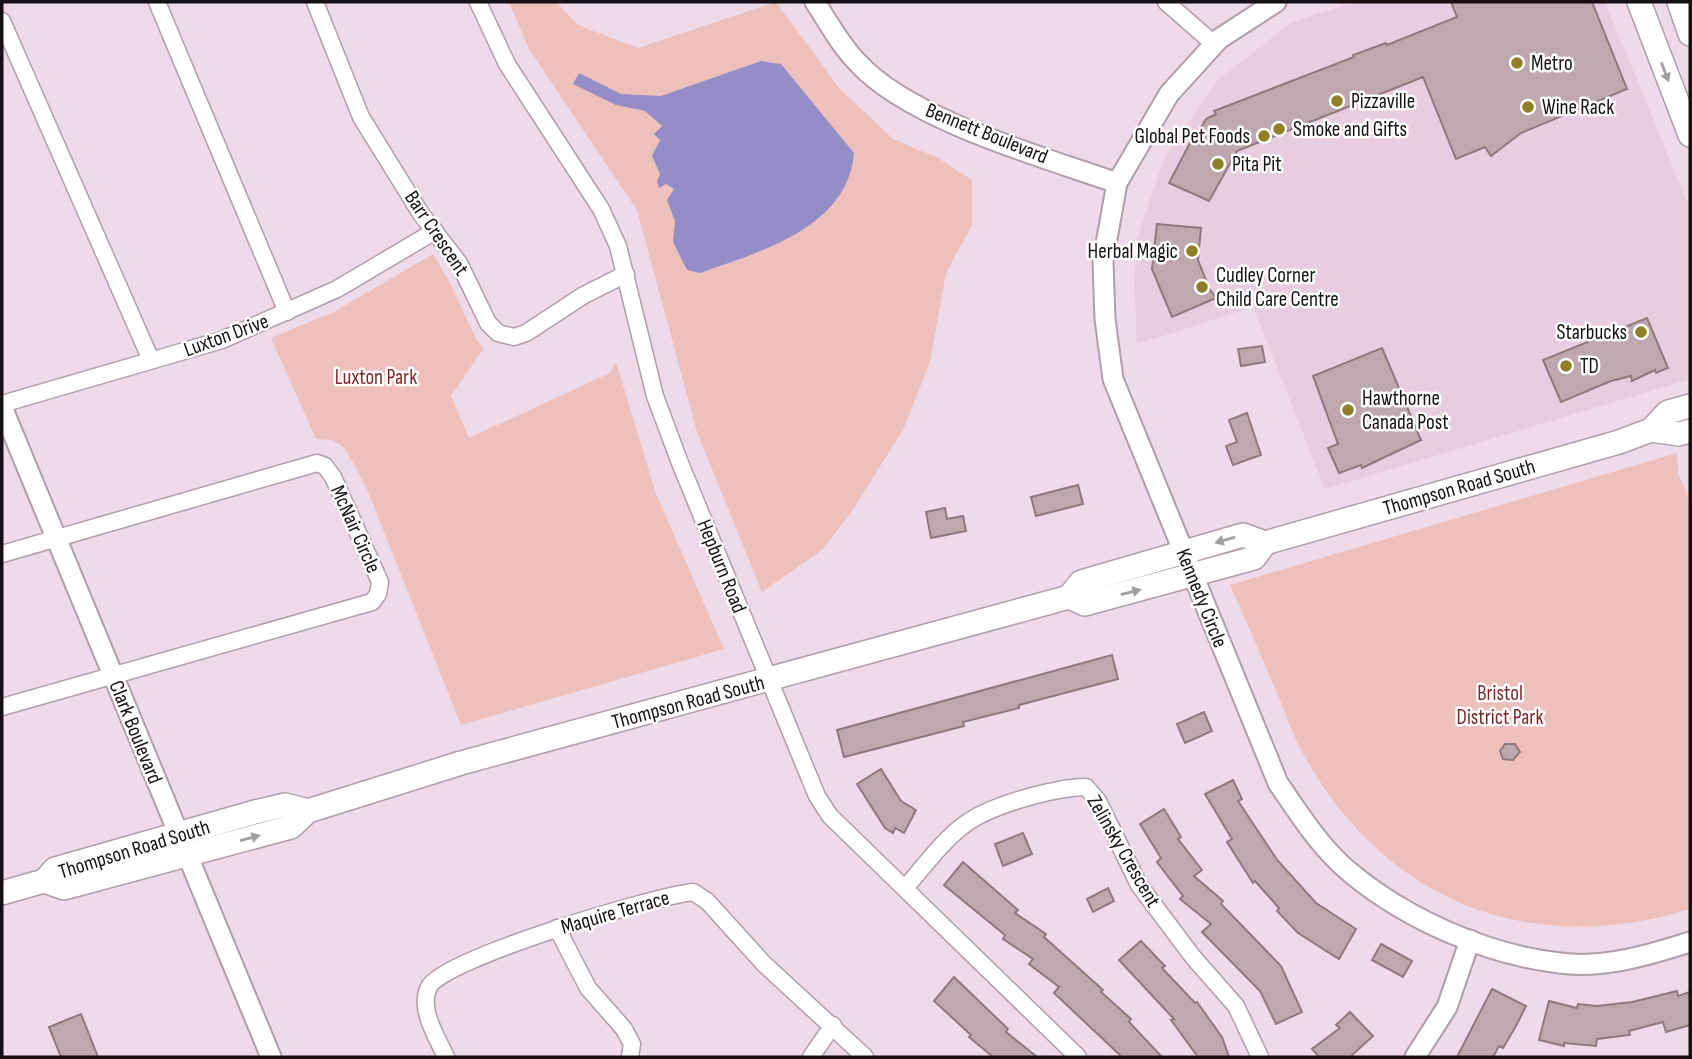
<svg xmlns="http://www.w3.org/2000/svg" width="1692" height="1059" font-family="'Sofia Sans Condensed',sans-serif">
  <style>
    .built { fill: #e7cddf }
    .green { fill: #edc0bb }
    .water { fill: #958dc8 }
    .building { fill: #bea7ad; stroke: #8e797e; stroke-width: 2 }
    .lines { fill: none; stroke-linecap: round; stroke-linejoin: round }
    .minor-casing { stroke: #b09eaa; stroke-width: 19 }
    .tertiary-casing { stroke: #b09eaa; stroke-width: 23 }
    .secondary-casing { stroke: #b09eaa; stroke-width: 26 }
    .minor { stroke: #fff; stroke-width: 16 }
    .tertiary { stroke: #fff; stroke-width: 19 }
    .secondary { stroke: #fff; stroke-width: 23 }
    .oneway { fill: #a29fa1 }
    .poi-dot { fill: #907f26; stroke: #fff; stroke-width: 2.5 }
    .labels { text-anchor: middle; stroke-width: 5; stroke-linejoin: round; paint-order: stroke }
    .poi-label { font-size: 21px; fill: #161014; stroke: #fff; text-anchor: start }
    .street-label { font-size: 21px; fill: #161014; stroke: #fff }
    .park-label { font-size: 21px; fill: #7b2825; stroke: #fff }
  </style>
  <rect width="100%" height="100%" fill="#eedae8"/>
  <path class="built" d="M1355,2h250l85,207v170l-365,110 -72,-182 -116,37 -3,-63 3,-42 28,-83 53,-76 74,-58z"/>
  <g class="green">
    <path d="M509,2h47l22,23 60,23 138,-46 64,87 53,50 45,19 34,22v45l-26,48 -16,89 -27,68 -51,81 -30,39 -60,42 -65,-160 -60,-222 -108,-161z"/>
    <path d="M433,254l17,29 27,58 7,7 -33,48 18,42 141,-65 6,-11 40,132 68,155 -263,76 -94,-236 -22,-41 -12,-8 -17,-1 -45,-101 63,-26z"/>
    <path d="M1677,453l1,20 12,28v408c-159,49 -303,-6 -385,-152 -11,-19 -18,-40 -26,-59 -16,-38 -32,-75 -49,-113z"/>
  </g>
  <path class="water" d="M761,61l20,3 73,89c-6,75 -95,99 -154,120l-13,-3 -14,-28 2,-21 -8,-21 7,-11 -8,-5 -7,4 -2,-7 3,-7 -8,-18 8,-16 -6,-6 8,-8 -17,-15 -29,-6 -43,-21 6,-11 42,21 40,2z"/>
  <g class="building">
    <path d="M1451,2h141l35,87 -106,44 -30,23 -6,-9 -29,12 -33,-82 -186,74 -28,50 -40,-18 24,-46 2,1 11,-19 10,-5 -2,-3 140,-54 -1,-2 33,-12 1,2 70,-28z"/>
    <path d="M1157,224l44,4 -3,32 11,28 7,10 -44,19 -20,-48z"/>
    <path d="M1647,318l21,50 -12,5 -1,-3 -23,11 -1,-5 -20,5 -50,21 -18,-42z"/>
    <path d="M1262,346l3,16 -24,4 -3,-17z"/>
    <path d="M1382,348l39,92 -59,28 -1,-3 -22,8 -11,-25 10,-4 -25,-68z"/>
    <path d="M1247,413l14,42 -28,10 -7,-19 11,-4 -8,-22z"/>
    <path d="M1078,485l5,19 -47,12 -5,-19z"/>
    <path d="M945,508l2,11 16,-3 3,15 -35,7 -5,-26z"/>
    <path d="M1112,655l6,24 -99,26v3l-56,14 1,4 -120,31 -7,-27z"/>
    <path d="M1204,712l8,19 -27,12 -8,-19z"/>
    <path d="M1505,744h10l5,8 -7,8 -10,-1 -3,-8z"/>
    <path d="M881,769l20,32 15,9 -12,23 -9,-5 -2,5 -8,-5 -28,-44z"/>
    <path d="M1233,780l9,19 -4,2 40,60 38,42 40,26 -17,30 -41,-26 -21,-22 2,-3 -24,-27 -2,2 -26,-41 5,-3 -27,-45z"/>
    <path d="M1164,809l17,28 -3,2 24,31 -8,6 29,25 -2,3 60,62 21,46 -26,12 -16,-33 -58,-59 9,-8 -31,-25 3,-3 -26,-34 4,-4 -21,-34z"/>
    <path d="M1023,833l9,21 -29,12 -8,-22z"/>
    <path d="M963,862l55,48 -3,3 31,21 -2,3 59,53 -2,2 30,27 -2,3 33,35h-40l-68,-64 5,-6 -30,-23 4,-5 -30,-20 2,-4 -61,-50z"/>
    <path d="M1108,888l6,13 -21,11 -6,-13z"/>
    <path d="M1141,941l24,25 -3,2 33,35 2,-1 25,35 7,20h-31l-27,-37 3,-1 -55,-59z"/>
    <path d="M1381,944l31,17 -9,16 -31,-17z"/>
    <path d="M954,977l54,52 -2,3 31,25h-44l-24,-20 2,-2 -37,-34z"/>
    <path d="M1492,989l34,17 -10,20 -13,22 -4,-2 -6,11h-36z"/>
    <path d="M1677,991l1,5 12,-4v33l-24,7 -3,-10 -34,9 1,4 -33,4 -1,7 -32,-3v3l-25,-6 10,-39 28,7 1,-4 19,2 35,-4z"/>
    <path d="M1350,1012l23,24 -23,21h-31l-7,-8 28,-21 -4,-3z"/>
    <path d="M81,1014l17,43h-37l-12,-30z"/>
  </g>
  <g class="lines">
    <g class="minor-casing">
      <g id="minor">
        <path d="M157,2l130,310"/>
        <path d="M315,2l46,115 60,97 38,49 29,60 10,10 16,4 12,-4 58,-38 42,-21"/>
        <path d="M478,2l29,62 94,145 17,37 37,150 25,67 137,333 13,20 248,241"/>
        <path d="M1166,2l48,42"/>
        <path d="M2,21l149,339"/>
        <path d="M2,404l220,-64 115,-51 98,-58"/>
        <path d="M2,554l315,-91 8,3 8,11 47,105 -2,12 -6,8 -370,105"/>
        <path d="M905,888c18,-20 36,-46 59,-63 26,-20 89,-37 122,-38l12,14 41,84 54,72 43,49 24,51"/>
        <path d="M557,928l31,60 36,41 8,15 -2,13"/>
        <path d="M446,1057c-9,-20 -28,-48 -17,-70 13,-28 226,-91 264,-95l14,9 57,63 101,93"/>
        <path d="M811,1057l22,-32"/>
      </g>
    </g>
    <g class="tertiary-casing">
      <g id="tertiary">
        <path d="M815,2c13,20 26,44 43,61 52,57 185,94 259,120"/>
        <path d="M1276,2l-57,37 -50,55 -52,89 -14,78 2,58 8,60 165,404c22,32 43,66 74,91 56,46 136,81 208,89 43,6 89,-8 130,-21"/>
        <path d="M2,407l269,650"/>
        <path d="M1415,1057l32,-50 23,-67"/>
      </g>
    </g>
    <g class="secondary-casing">
      <g id="secondary">
        <path d="M1639,2l51,133"/>
        <path d="M1679,2l11,32"/>
        <path d="M1651,430l28,4 11,-3"/>
        <path d="M1069,597l16,7 169,-46 11,-15"/>
        <path d="M44,881l11,-12 200,-57 30,-7 23,6"/>
        <path d="M2,893l42,-12 20,7 227,-61 17,-16 153,-48 608,-166 12,-15 162,-47 22,8 354,-101 32,-12 17,-18 22,-6"/>
      </g>
    </g>
    <use href="#minor" class="minor"/>
    <use href="#tertiary" class="tertiary"/>
    <use href="#secondary" class="secondary"/>
  </g>
  <defs><path id="oneway-solid" d="M-6-.8H1V-3.2L6.5 0L1 3.2V.8H-6Z" transform="scale(1.75)"/></defs>
  <g class="oneway">
    <use href="#oneway-solid" transform="translate(1665 72) rotate(69)"/>
    <use href="#oneway-solid" transform="translate(1225 540) rotate(164)"/>
    <use href="#oneway-solid" transform="translate(1131 592) rotate(-14)"/>
    <use href="#oneway-solid" transform="translate(250 838) rotate(-15)"/>
  </g>
  <g class="poi-dot">
    <circle cx="1517" cy="63" r="7"/>
    <circle cx="1337" cy="101" r="7"/>
    <circle cx="1528" cy="107" r="7"/>
    <circle cx="1279" cy="129" r="7"/>
    <circle cx="1264" cy="136" r="7"/>
    <circle cx="1218" cy="164" r="7"/>
    <circle cx="1192" cy="251" r="7"/>
    <circle cx="1202" cy="287" r="7"/>
    <circle cx="1641" cy="332" r="7"/>
    <circle cx="1566" cy="366" r="7"/>
    <circle cx="1348" cy="410" r="7"/>
  </g>
  <g class="labels">
    <g class="poi-label">
      <text x="1531" y="70">Metro</text>
      <text x="1351" y="108">Pizzaville</text>
      <text x="1542" y="114">Wine Rack</text>
      <text x="1293" y="136">Smoke and Gifts</text>
      <text x="1250" y="143" text-anchor="end">Global Pet Foods</text>
      <text x="1232" y="171">Pita Pit</text>
      <text x="1178" y="258" text-anchor="end">Herbal Magic</text>
      <text x="1216" y="282">Cudley Corner<tspan x="1216" dy="24">Child Care Centre</tspan></text>
      <text x="1627" y="339" text-anchor="end">Starbucks</text>
      <text x="1580" y="373">TD</text>
      <text x="1362" y="405">Hawthorne<tspan x="1362" dy="24">Canada Post</tspan></text>
    </g>
    <g class="street-label">
      <text transform="translate(987 133) rotate(22)" y="7">Bennett Boulevard</text>
      <text transform="translate(437 233) rotate(56)" y="7">Barr Crescent</text>
      <text transform="translate(226 335) rotate(-20)" y="7">Luxton Drive</text>
      <text transform="translate(1459 487) rotate(-16)" y="7">Thompson Road South</text>
      <text transform="translate(356 529) rotate(66)" y="7">McNair Circle</text>
      <text transform="translate(722 566) rotate(68)" y="7">Hepburn Road</text>
      <text transform="translate(1202 598) rotate(68)" y="7">Kennedy Circle</text>
      <text transform="translate(688 702) rotate(-15)" y="7">Thompson Road South</text>
      <text transform="translate(136 732) rotate(68)" y="7">Clark Boulevard</text>
      <text transform="translate(134 849) rotate(-17)" y="7">Thompson Road South</text>
      <text transform="translate(1124 851) rotate(60)" y="7">Zelinsky Crescent</text>
      <text transform="translate(615 912) rotate(-16)" y="7">Maquire Terrace</text>
    </g>
    <g class="park-label">
      <text x="376" y="384">Luxton Park</text>
      <text x="1500" y="700">Bristol<tspan x="1500" dy="24">District Park</tspan></text>
    </g>
  </g>
  <rect width="1692" height="1059" fill="none" stroke="#161014" stroke-width="7"/>
</svg>
